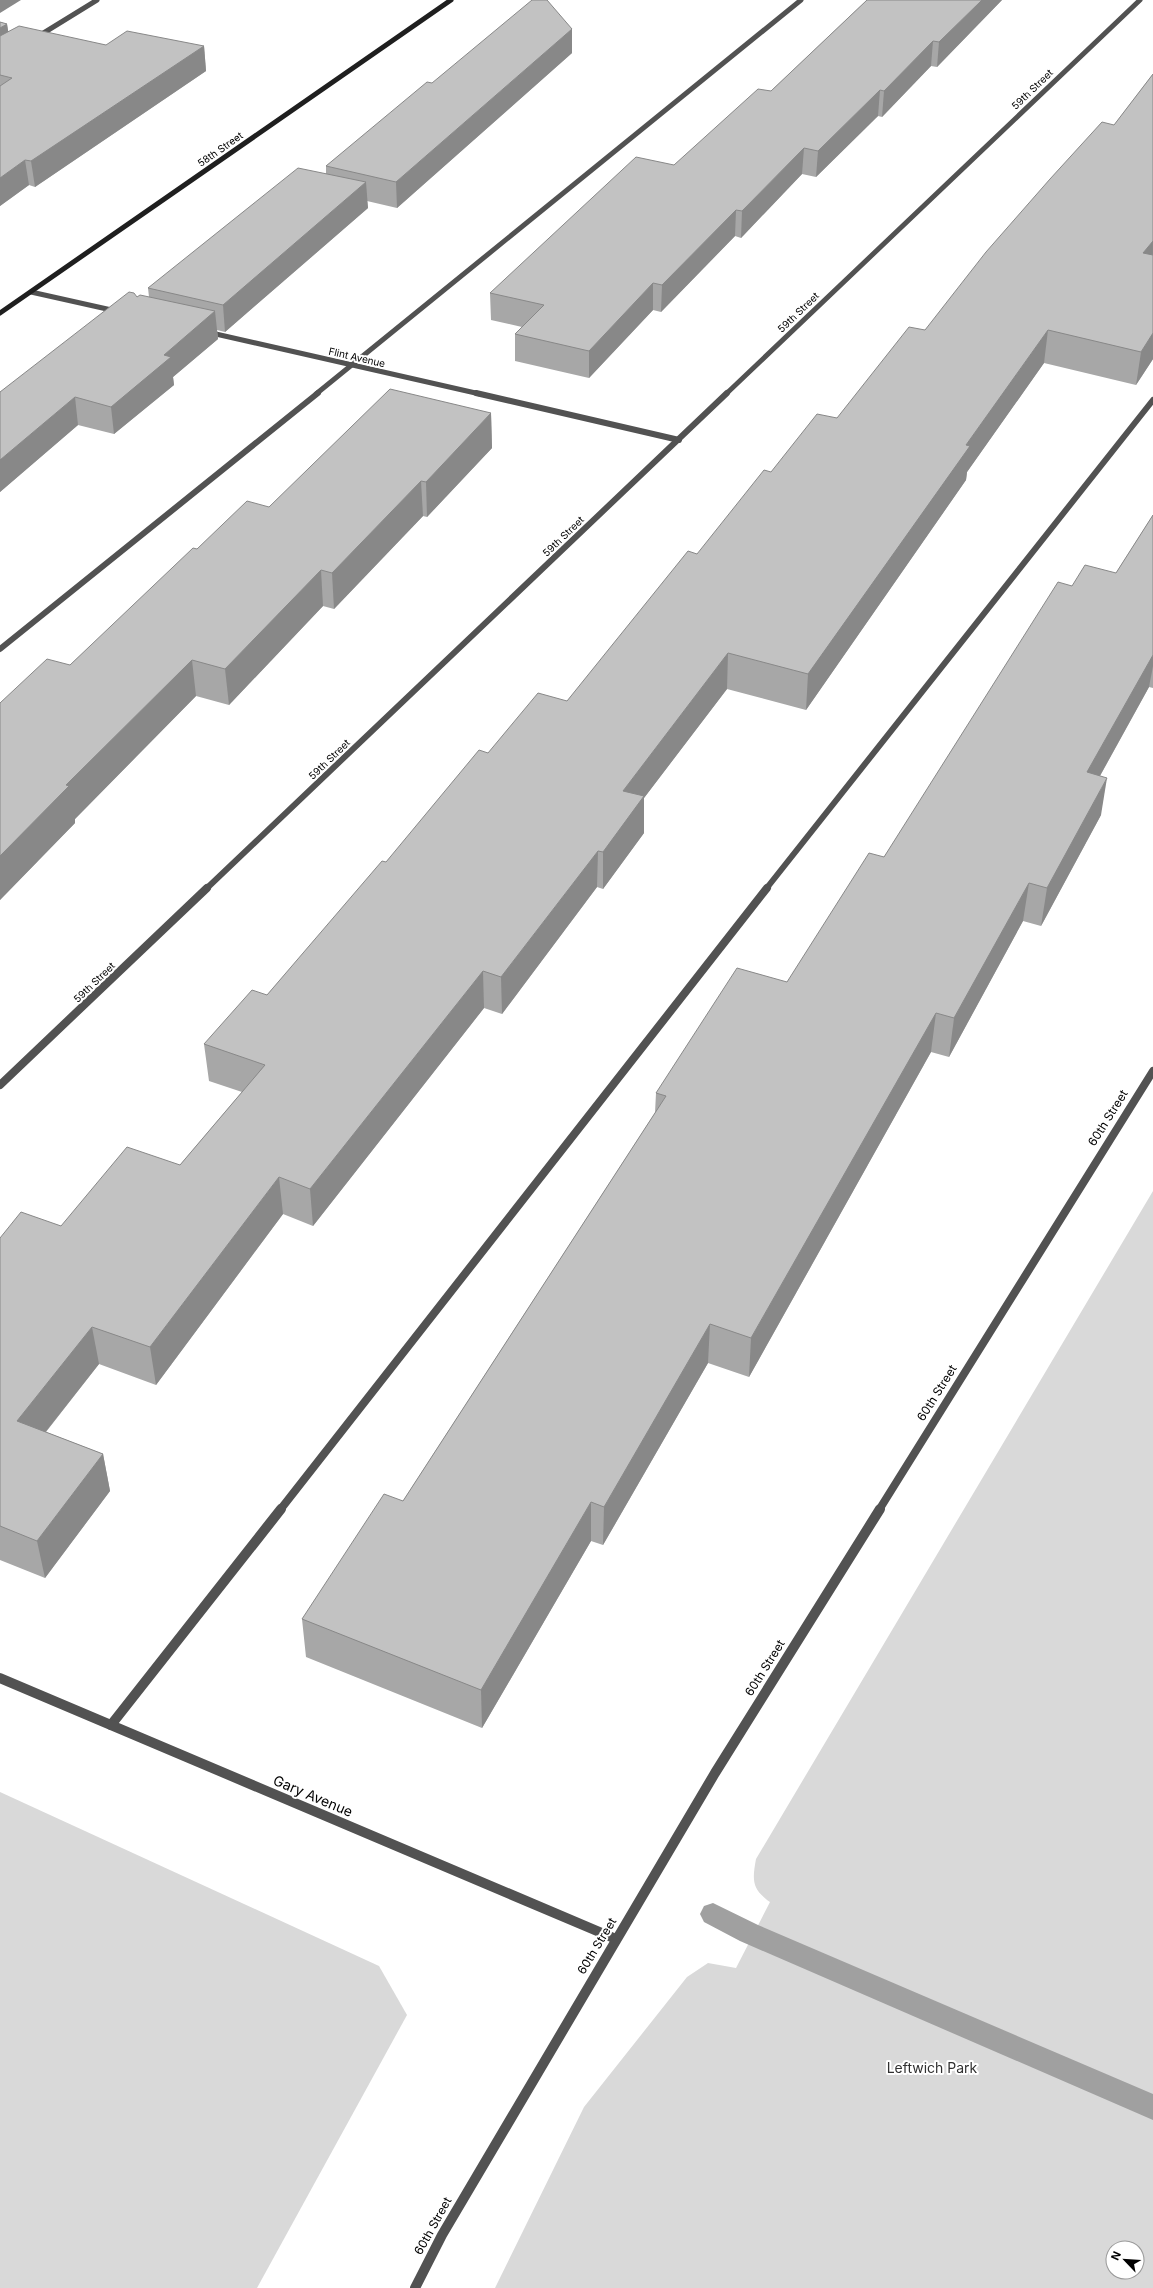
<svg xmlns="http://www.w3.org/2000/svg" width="1153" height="2288" font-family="Inter,sans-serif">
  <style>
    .green { fill: #d9d9d9; fill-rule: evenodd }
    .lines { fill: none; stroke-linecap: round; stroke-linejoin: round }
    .stream { fill: #a0a0a0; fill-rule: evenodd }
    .lane-far3 { stroke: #525252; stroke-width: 5 }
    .lane-far2 { stroke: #525252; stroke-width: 6 }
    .lane-far1 { stroke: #525252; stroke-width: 8 }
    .lane { stroke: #525252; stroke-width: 10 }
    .street-far3 { stroke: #525252; stroke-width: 5 }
    .street-far2 { stroke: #525252; stroke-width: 6 }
    .street-far1 { stroke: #525252; stroke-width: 8 }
    .street { stroke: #525252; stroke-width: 10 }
    .secondary { stroke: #1f1f1f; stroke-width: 5 }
    .wall { fill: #a7a7a7 }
    .shaded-wall { fill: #888 }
    .building { fill: #c2c2c2; stroke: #888 }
    .labels { text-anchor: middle; stroke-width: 4; stroke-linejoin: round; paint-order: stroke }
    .far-street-label { font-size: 10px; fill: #000; stroke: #fff }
    .street-label { font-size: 12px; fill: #000; stroke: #fff }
    .near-street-label { font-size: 14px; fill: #000; stroke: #fff }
    .near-park-label { font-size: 14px; fill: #303030; stroke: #fff }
  </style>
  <rect width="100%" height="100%" fill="#fff"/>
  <g class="green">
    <path d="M1153,1191v1097h-658l89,-181 103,-130 21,-14 28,5 34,-66c-18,-13 -18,-21 -14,-43zM1113,2248h24v24h-24z"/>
    <path d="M0,1792l379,174 28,49 -150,273h-257z"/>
  </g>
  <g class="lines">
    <path class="stream" d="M713,1903l45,22 395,169v26l-413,-179 -36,-19 -4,-8 4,-8z"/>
    <g class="lane-far3">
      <path d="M37,37l60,-37"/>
      <path d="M316,394l485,-394"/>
    </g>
    <g class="lane-far2">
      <path d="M0,649l318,-256"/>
      <path d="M766,889l387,-489"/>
    </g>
    <path class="lane-far1" d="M280,1510l487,-622"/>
    <path class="lane" d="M111,1725l170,-216"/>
    <g class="street-far3">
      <path d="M31,292l85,19"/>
      <path d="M207,332l273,62"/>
      <path d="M726,394l414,-394"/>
    </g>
    <g class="street-far2">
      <path d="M476,393l203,47"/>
      <path d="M206,889l521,-496"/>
    </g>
    <g class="street-far1">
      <path d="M0,1085l207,-197"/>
      <path d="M879,1510l274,-439"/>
    </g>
    <g class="street">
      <path d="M0,1678l616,261"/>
      <path d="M415,2288l27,-53 273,-462 165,-264"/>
    </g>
    <path class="secondary" d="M0,313l451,-313"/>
  </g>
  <g class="wall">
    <path d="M867,0h135l-65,67 -6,-1 -49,51 -4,-1 -62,61 -14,-3 -61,64 -6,-2 -74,76 -8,-2 -64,68 -74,-17v-27l7,-7 -31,-7 -1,-27 184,-128 97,-74z"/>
    <path d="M0,22l7,2 1,8 98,13 98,1 2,25 -171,116 -6,-2 -29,21z"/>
    <path d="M572,29v24l-175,155 -30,-7 1,7 -143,124 -8,-2 1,9 -45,38 1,8 -60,49 -36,-9 -78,67v-100l137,-95h12l-1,-9 178,-114v-8l106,-83z"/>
    <path d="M1153,74v285l-17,26 -92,-22 -77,109 -1,8 -160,230 -79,-21 -83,109v35l-41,56 -6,-2 -95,127 -18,-6 -171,218 -30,-12 -127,171 -57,-21 -53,68 57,22 7,37 -65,87 -45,-18v-322l61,-12 119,-61 62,-73 -33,-11 -5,-37 63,-49 119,-133 102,-109 79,-52 204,-229 66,-54 88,-88 189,-205z"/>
    <path d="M491,413l1,35 -65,69 -4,-1 -89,93 -11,-3 -94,99 -33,-9 -121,123v4l-75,77v-197l70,-38 127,-116 72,-42z"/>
    <path d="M1153,515v173l-4,-1 -49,89 1,39 -60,111 -18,-5 -74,136 -18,-5 -182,325 -41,-14 -105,182 -12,-4 -109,187 -176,-71 -4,-38 101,-118 252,-388 1,-20 131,-111 97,-125 188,-271 44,-13z"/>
  </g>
  <g class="shaded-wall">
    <path d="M0,0h21l-21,13z"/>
    <path d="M982,0h20l-65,67 2,-25z"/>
    <path d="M7,24l4,24 -11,7v-27z"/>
    <path d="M572,29v24l-175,155 -1,-26z"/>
    <path d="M933,41l-2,25 -49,51 2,-26z"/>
    <path d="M204,46l2,25 -171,116 -4,-26z"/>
    <path d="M880,90l-2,26 -62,61 2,-26z"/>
    <path d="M804,148l-2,26 -61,64 1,-27z"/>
    <path d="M25,160l4,25 -29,21v-28z"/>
    <path d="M366,182l2,26 -143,124 -2,-27z"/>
    <path d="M736,210l-1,26 -74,76 1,-27z"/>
    <path d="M1153,241v26l-10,-14z"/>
    <path d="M653,283v27l-64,68v-27z"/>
    <path d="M215,311l3,28 -45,38 1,8 -60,49 -3,-27 53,-52z"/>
    <path d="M1048,330l-4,33 -77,109 -1,8 -160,230 2,-36 158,-229z"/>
    <path d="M1153,333v26l-17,26 5,-33z"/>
    <path d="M75,397l3,28 -78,67v-32z"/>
    <path d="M491,413l1,35 -65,69 -1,-35z"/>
    <path d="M421,481l2,35 -89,93 -2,-36z"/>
    <path d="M321,570l2,36 -94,99 -4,-36z"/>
    <path d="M728,653l-1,36 -83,109v35l-41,56v-37l20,-61z"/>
    <path d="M1153,655v11l-4,21 -68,123 6,-38z"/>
    <path d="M192,660l4,36 -121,123v4l-75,77v-44l66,-71z"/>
    <path d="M1107,778l-6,37 -60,111 6,-38z"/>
    <path d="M598,851l-1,36 -95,127 -1,-37z"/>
    <path d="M1029,883l-6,38 -74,136 5,-39z"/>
    <path d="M483,971l1,37 -171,218 -3,-37z"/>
    <path d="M936,1013l-5,39 -182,325 2,-39z"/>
    <path d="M279,1177l4,37 -127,171 -6,-38z"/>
    <path d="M710,1324l-2,39 -105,182 1,-38z"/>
    <path d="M92,1327l7,37 -74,94 -8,-37z"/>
    <path d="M103,1454l7,37 -65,87 -8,-37z"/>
    <path d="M591,1502v39l-109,187 -1,-38z"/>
  </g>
  <g class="building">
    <path d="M532,0h15l25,29 -176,153 -70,-16 101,-84 5,1z"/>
    <path d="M867,0h115l-43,42 -6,-1 -49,50 -4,-1 -62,61 -14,-3 -62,63 -6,-1 -74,75 -9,-2 -64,68 -74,-17 29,-29 -54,-12 146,-136 38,8 84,-76 13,2z"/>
    <path d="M0,22l7,2 -7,4z"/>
    <path d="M19,26l87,19 21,-14 77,15 -173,115 -6,-1 -25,18v-92l12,-8 -12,-3v-39z"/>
    <path d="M1153,74v167l-10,12 10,2v78l-12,19 -93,-22 -82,115 4,1 -162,228 -80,-21 -105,138 21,5 -41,56 -5,-1 -97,126 -18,-6 -173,218 -31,-12 -129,170 -58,-20 -75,94 86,33 -66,87 -37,-15v-288l21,-26 40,14 66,-79 53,18 85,-100 -61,-21 48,-54 15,5 115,-134 4,1 93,-112 9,3 50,-60 29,8 121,-150 9,3 67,-84 7,2 46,-58 20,4 72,-91 16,3 61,-78 64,-73 52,-57 12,3z"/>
    <path d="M298,168l68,14 -143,123 -75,-17z"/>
    <path d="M129,292l5,1 3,4 3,-2 75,16 -51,44 7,2 -60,50 -36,-10 -75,63v-68z"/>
    <path d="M390,389l101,24 -65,69 -5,-1 -89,92 -11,-3 -96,99 -33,-9 -126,125 3,1 -69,70v-153l47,-44 23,6 123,-117 4,1 50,-48 22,6z"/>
    <path d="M1153,515v140l-66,117 20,6 -60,110 -18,-5 -75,135 -18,-5 -185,325 -41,-14 -106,183 -13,-5 -110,188 -179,-71 82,-125 19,7 263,-405 -10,-3 81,-125 50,14 82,-129 15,4 174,-275 14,4 13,-21 31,8z"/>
  </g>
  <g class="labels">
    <g class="far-street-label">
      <text transform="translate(1032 89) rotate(-44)" y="4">59th Street</text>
      <text transform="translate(220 149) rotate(-35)" y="4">58th Street</text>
      <text transform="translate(798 312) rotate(-44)" y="4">59th Street</text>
      <text transform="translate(357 357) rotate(13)" y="4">Flint Avenue</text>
      <text transform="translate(563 536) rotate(-44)" y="4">59th Street</text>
      <text transform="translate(329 759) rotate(-44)" y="4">59th Street</text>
      <text transform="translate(94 982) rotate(-44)" y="4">59th Street</text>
    </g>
    <g class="street-label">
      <text transform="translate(1108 1118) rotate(-58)" y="4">60th Street</text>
      <text transform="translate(937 1393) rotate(-58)" y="4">60th Street</text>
      <text transform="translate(765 1668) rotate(-58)" y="4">60th Street</text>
      <text transform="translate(597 1946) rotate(-59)" y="4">60th Street</text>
      <text transform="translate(433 2226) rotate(-61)" y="4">60th Street</text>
    </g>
    <g class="near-street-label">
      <text transform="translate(313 1796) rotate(23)" y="5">Gary Avenue</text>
    </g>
    <g class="near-park-label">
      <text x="932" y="2073">Leftwich Park</text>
    </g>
  </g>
  <g transform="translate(1125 2260) rotate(295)"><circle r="19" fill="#ffffff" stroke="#999999"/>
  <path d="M0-3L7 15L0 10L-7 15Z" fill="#000000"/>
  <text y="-6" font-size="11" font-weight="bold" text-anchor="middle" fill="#000000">N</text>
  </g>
</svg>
